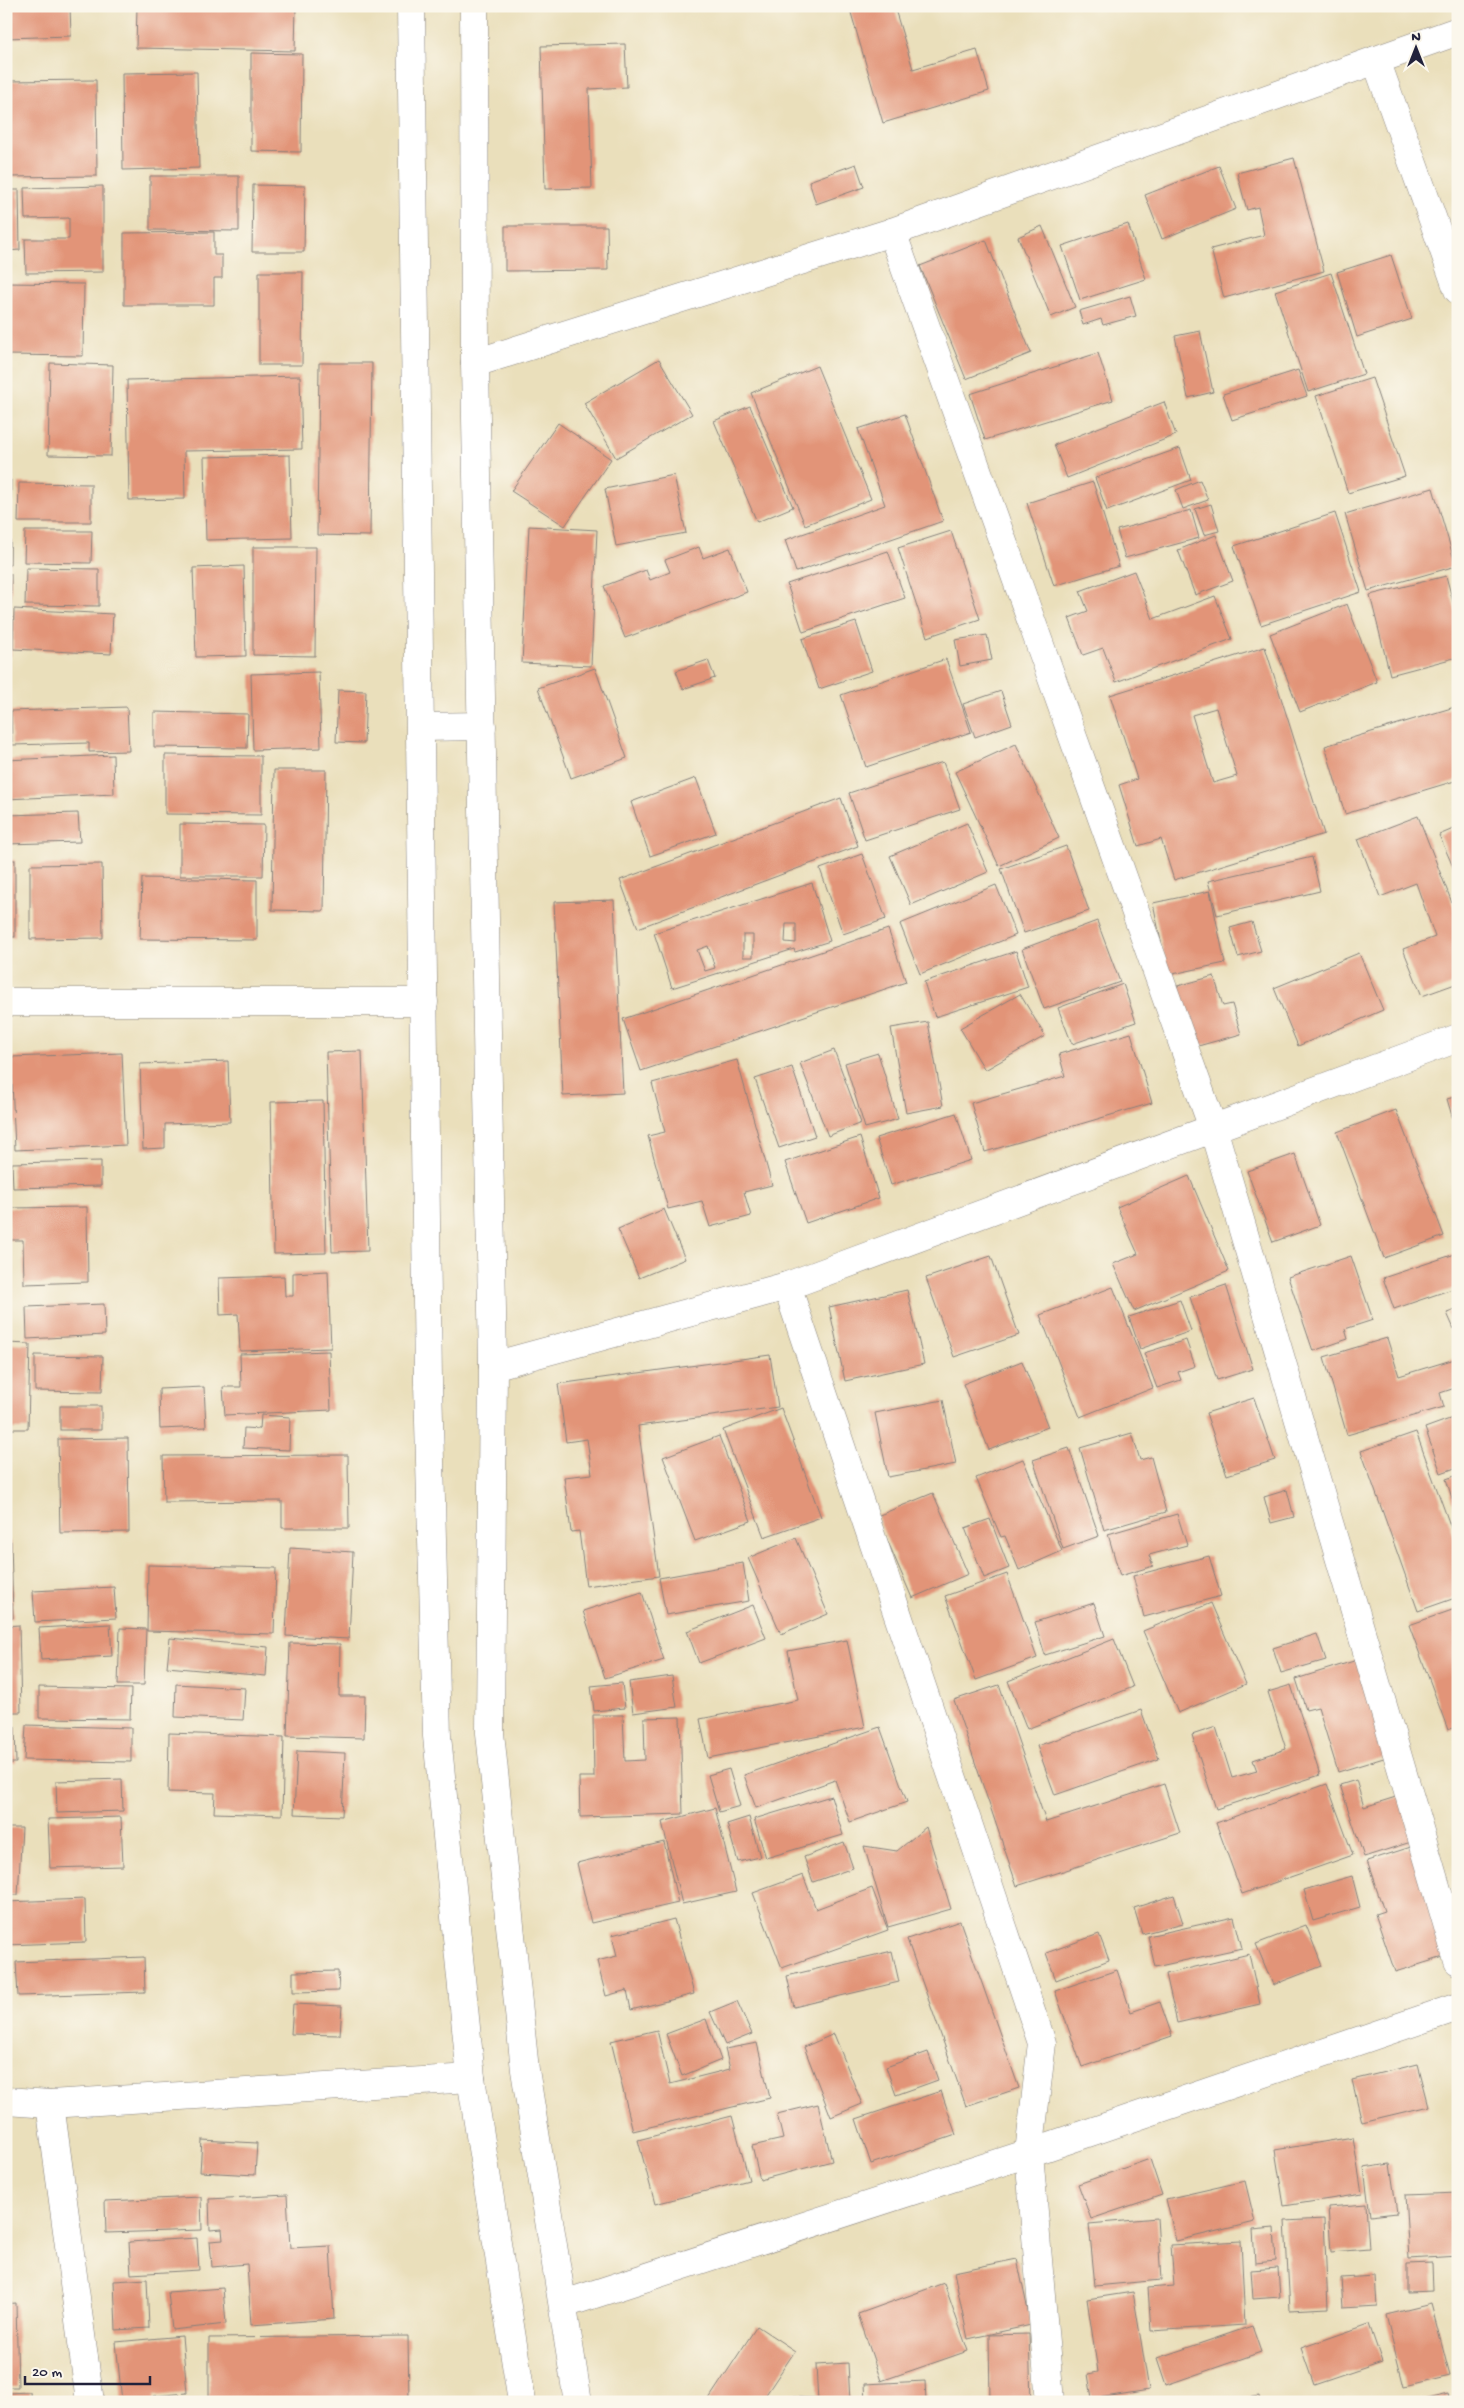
<svg xmlns="http://www.w3.org/2000/svg" width="1464" height="2408" font-family="'Gochi Hand',sans-serif">
  <style>
    .building { fill: #e29478; fill-rule: evenodd }
    .lines { fill: none; stroke-linecap: round; stroke-linejoin: round }
    .minor-casing { stroke: #86807b; stroke-width: 29 }
    .minor { stroke: #fff; stroke-width: 28 }
  </style>
  <rect width="100%" height="100%" fill="#fbf7ec"/>
  <filter id="ink" filterUnits="userSpaceOnUse"><feTurbulence type="fractalNoise" baseFrequency=".02" numOctaves="2"/><feDisplacementMap in="SourceGraphic" scale="10" xChannelSelector="R" yChannelSelector="G"/><feConvolveMatrix kernelMatrix="1 2 1 2 8 2 1 2 1" color-interpolation-filters="sRGB"/></filter>
  <filter id="wash" filterUnits="userSpaceOnUse"><feTurbulence type="fractalNoise" baseFrequency=".0096" numOctaves="4" result="noise"/><feDisplacementMap in="SourceGraphic" scale="20" xChannelSelector="R" yChannelSelector="G"/><feGaussianBlur stdDeviation="1.12" result="paint"/><feColorMatrix in="noise" values="0 0 0 0 0 0 0 0 0 0 0 0 0 0 0 0 0 1.4 0 .05"/><feComposite in="paint" operator="in"/></filter>
  <g filter="url(#wash)">
    <rect width="100%" height="100%" fill="#eadfbb"/>
    <g id="blocks">
      <g class="building">
        <path d="M6,6h64l1,30 -65,2z"/>
        <path d="M137,6h159l-1,45 -159,-3z"/>
        <path d="M849,6h45l19,63 64,-19 12,41 -106,32z"/>
        <path d="M625,44l2,43 -38,2 3,99 -47,1 -4,-143z"/>
        <path d="M251,53l51,1 -1,98 -50,-1z"/>
        <path d="M197,72l2,96 -76,2 -1,-97z"/>
        <path d="M96,80l1,96 -91,1v-96z"/>
        <path d="M1294,158l30,113 -100,27 -13,-49 53,-14 -6,-28 -11,3 -10,-37z"/>
        <path d="M856,164l8,23 -48,17 -7,-23z"/>
        <path d="M1219,166l17,43 -74,30 -17,-44z"/>
        <path d="M150,176h89v55l-89,-1z"/>
        <path d="M253,185l52,1 -1,66h-52z"/>
        <path d="M103,186v86l-77,1 -1,-34h44v-21l-44,1 -1,-31z"/>
        <path d="M6,190h13l1,60 -14,1z"/>
        <path d="M1128,224l18,55 -66,21 -18,-54z"/>
        <path d="M505,226h102l1,44 -103,1z"/>
        <path d="M1042,226l33,81 -24,10 -33,-80z"/>
        <path d="M214,232v23h8v23h-8v27h-90v-72z"/>
        <path d="M986,240l45,113 -65,26 -46,-113z"/>
        <path d="M1391,255l21,64 -55,18 -20,-65z"/>
        <path d="M259,272h44l-1,93h-43z"/>
        <path d="M1331,273l33,101 -56,18 -33,-101z"/>
        <path d="M6,283l78,1 -1,72 -77,-1z"/>
        <path d="M1130,296l6,20 -33,9 -2,-6 -18,6 -4,-14z"/>
        <path d="M1200,331l13,61 -25,6 -13,-62z"/>
        <path d="M1098,353l15,47 -128,40 -15,-46z"/>
        <path d="M659,359l33,55 -76,44 -32,-55z"/>
        <path d="M50,363l63,2 -2,91 -63,-1z"/>
        <path d="M319,363h53l-2,173 -53,-1z"/>
        <path d="M817,366l54,133 -66,26 -54,-132z"/>
        <path d="M1298,370l9,26 -75,24 -9,-26z"/>
        <path d="M300,376l2,73 -118,2 1,48 -56,1 -2,-120z"/>
        <path d="M1372,378l33,98 -57,17 -32,-97z"/>
        <path d="M6,394h4l-1,79h-3z"/>
        <path d="M1164,402l12,33 -109,43 -13,-33z"/>
        <path d="M750,406l43,101 -36,15 -43,-101z"/>
        <path d="M905,414l38,107 -147,51 -11,-32 100,-35 -27,-76z"/>
        <path d="M558,423l53,36 -46,67 -54,-35z"/>
        <path d="M1180,448l11,32 -84,31 -12,-33z"/>
        <path d="M290,455l2,83 -86,2 -2,-83z"/>
        <path d="M674,475l12,58 -70,13 -11,-57z"/>
        <path d="M6,480h5l-1,85h-4z"/>
        <path d="M1200,480l8,20 -25,9 -7,-19z"/>
        <path d="M1093,482l26,84 -65,20 -27,-83z"/>
        <path d="M19,483l72,1v38h-73z"/>
        <path d="M1433,488l23,78 -88,25 -23,-77z"/>
        <path d="M1211,504l8,27 -15,4 -9,-26z"/>
        <path d="M1191,510l8,28 -74,20 -8,-28z"/>
        <path d="M1335,513l26,79 -100,33 -27,-79z"/>
        <path d="M529,526l68,4 -6,136 -69,-3z"/>
        <path d="M25,531h67l-1,32 -67,-1z"/>
        <path d="M951,531l29,88 -53,18 -29,-89z"/>
        <path d="M1216,535l17,46 -38,14 -17,-45z"/>
        <path d="M253,547h63l-1,109 -62,-1z"/>
        <path d="M699,547l4,11 27,-10 17,44 -122,46 -21,-52 42,-16 4,10 20,-8 -5,-12z"/>
        <path d="M888,551l17,47 -102,34 -16,-48z"/>
        <path d="M244,566l2,90 -50,1 -3,-89z"/>
        <path d="M26,568l73,1v37l-74,-1z"/>
        <path d="M1134,571l19,48 62,-23 17,43 -116,43 -13,-34 -20,7 -14,-37 19,-7 -8,-20z"/>
        <rect x="6" y="574" width="5" height="82"/>
        <path d="M1446,576l12,44v37l-68,18 -20,-80z"/>
        <path d="M1347,604l30,78 -77,30 -30,-78z"/>
        <path d="M14,609l99,5 -2,40 -98,-5z"/>
        <path d="M856,622l16,49 -53,18 -17,-50z"/>
        <path d="M987,635l5,25 -32,6 -5,-26z"/>
        <path d="M1265,647l59,187 -150,46 -13,-41 -23,7 -19,-61 18,-6 -27,-84zM1216,708l21,68 -24,7 -21,-68z"/>
        <path d="M946,659l25,73 -105,35 -25,-72z"/>
        <path d="M708,660l7,18 -32,11 -7,-18z"/>
        <path d="M595,668l32,90 -56,20 -33,-90z"/>
        <path d="M319,672l2,76 -68,2 -2,-76z"/>
        <path d="M338,690l28,1 -2,52 -28,-1z"/>
        <path d="M1001,691l11,33 -37,13 -12,-33z"/>
        <path d="M1458,706v74l-113,34 -20,-68z"/>
        <path d="M127,707l2,44 -40,1v-9l-77,2 -1,-34z"/>
        <path d="M154,712l94,2 -1,34 -93,-1z"/>
        <path d="M1016,744l43,94 -60,28 -44,-94z"/>
        <path d="M113,755l1,39 -108,5v-39z"/>
        <path d="M165,755l96,1v59l-96,-1z"/>
        <path d="M943,762l17,47 -95,31 -16,-47z"/>
        <path d="M274,770h52l-2,141 -52,-1z"/>
        <path d="M696,778l20,55 -66,23 -19,-54z"/>
        <path d="M841,798l17,48 -220,82 -18,-48z"/>
        <path d="M78,813l2,29 -74,2v-29z"/>
        <path d="M1418,816l40,102v65l-36,13 -19,-47 32,-12 -19,-54 -36,14 -22,-58z"/>
        <path d="M967,823l21,49 -77,33 -21,-49z"/>
        <path d="M180,824l84,1 -1,51h-83z"/>
        <path d="M1458,827v41l-4,1 -15,-34z"/>
        <path d="M1066,846l23,65 -65,22 -23,-64z"/>
        <path d="M862,854l24,65 -43,15 -23,-65z"/>
        <path d="M1312,857l8,34 -103,24 -9,-34z"/>
        <rect x="6" y="860" width="9" height="77"/>
        <path d="M102,864l1,74 -73,1v-74z"/>
        <path d="M142,878l115,2v60l-117,-1z"/>
        <path d="M812,883l18,58 -35,11 -1,-3 -122,39 -18,-55zM786,924h10v19l-11,-1zM743,935h10v22h-10zM708,946l7,22 -10,3 -8,-21z"/>
        <path d="M996,885l20,50 -96,39 -20,-50z"/>
        <path d="M1210,891l15,72 -57,12 -15,-72z"/>
        <path d="M614,900l9,193 -60,3 -9,-194z"/>
        <path d="M1097,921l23,61 -76,27 -22,-60z"/>
        <path d="M1252,922l9,29 -23,6 -8,-29z"/>
        <path d="M888,929l18,53 -265,89 -18,-52z"/>
        <path d="M1016,951l12,36 -93,30 -11,-35z"/>
        <path d="M1359,953l24,57 -85,36 -24,-58z"/>
        <path d="M1214,976l9,30 9,-2 9,30 -50,14 -17,-61z"/>
        <path d="M1123,984l13,38 -64,22 -14,-36z"/>
        <path d="M1020,994l25,42 -60,34 -25,-42z"/>
        <path d="M928,1022l15,84 -37,7 -15,-85z"/>
        <path d="M1131,1033l21,70 -167,49 -14,-49 94,-27 -6,-22z"/>
        <path d="M834,1050l27,73 -33,13 -28,-73z"/>
        <path d="M362,1051l6,200 -36,1 -6,-200z"/>
        <path d="M122,1053l4,92 -111,5 -4,-93z"/>
        <path d="M878,1053l20,66 -33,9 -20,-65z"/>
        <path d="M737,1060l35,125 -28,7 7,24 -41,11 -8,-26 -34,8 -20,-73 17,-4 -13,-49z"/>
        <path d="M228,1061l2,61 -65,2v24l-22,1 -3,-85z"/>
        <path d="M792,1067l23,69 -36,12 -24,-69z"/>
        <path d="M1458,1096v37h-1l-10,-34z"/>
        <path d="M323,1101l3,152 -52,1 -3,-152z"/>
        <path d="M1396,1110l48,126 -60,22 -47,-126z"/>
        <path d="M956,1113l15,47 -80,25 -15,-47z"/>
        <path d="M860,1137l19,61 -73,25 -21,-61z"/>
        <path d="M1295,1154l25,71 -47,17 -26,-71z"/>
        <path d="M101,1161v25l-88,2 -1,-25z"/>
        <path d="M1189,1176l40,95 -95,40 -21,-47 25,-10 -21,-47z"/>
        <path d="M87,1207l1,75 -64,2 -1,-44h-14l-1,-32z"/>
        <path d="M664,1209l21,50 -46,19 -21,-49z"/>
        <path d="M1458,1253v34l-64,22 -11,-31z"/>
        <path d="M991,1256l28,79 -65,22 -28,-79z"/>
        <path d="M1351,1256l22,64 -28,9 3,10 -35,12 -25,-74z"/>
        <path d="M328,1271l3,77 -91,3 -2,-37 -18,1 -1,-37 65,-2 1,20h8v-23z"/>
        <path d="M1226,1285l27,84 -36,11 -27,-83z"/>
        <path d="M1113,1287l40,101 -73,29 -40,-102z"/>
        <path d="M907,1290l17,74 -79,17 -16,-74z"/>
        <path d="M1180,1300l11,31 -51,18 -11,-32z"/>
        <path d="M104,1304l1,31 -78,4 -1,-32z"/>
        <path d="M1458,1309v29l-11,-25z"/>
        <path d="M1387,1338l12,38 59,-18v29l-18,6 4,14 -97,28 -23,-78z"/>
        <path d="M1186,1340l9,26 -17,6 3,8 -24,8 -13,-35z"/>
        <path d="M6,1343l24,1 -2,85h-22z"/>
        <path d="M329,1351l2,59 -106,5 -2,-28h18l-1,-33z"/>
        <path d="M35,1355l68,1 -1,36 -67,-1z"/>
        <path d="M770,1355l8,52 -140,19 21,150 -73,10 -7,-55 -8,1 -7,-55 28,-3 -5,-35 -21,3 -8,-58z"/>
        <path d="M1022,1361l26,66 -59,23 -26,-66z"/>
        <path d="M204,1387l2,40 -46,2 -1,-40z"/>
        <path d="M1254,1398l21,62 -48,15 -21,-62z"/>
        <path d="M943,1400l13,64 -68,13 -13,-64z"/>
        <rect x="60" y="1406" width="41" height="24"/>
        <path d="M781,1408l40,109 -57,20 -41,-107z"/>
        <path d="M261,1415l29,2 -1,33 -46,-2 1,-20 16,1z"/>
        <path d="M1458,1416v51l-17,6 -16,-45z"/>
        <path d="M1416,1432l42,115v50l-40,14 -57,-160z"/>
        <path d="M1132,1433l8,27 11,-3 15,55 -62,18 -24,-82z"/>
        <path d="M719,1436l32,85 -56,20 -32,-84z"/>
        <path d="M128,1438l1,94 -69,1 -2,-94z"/>
        <path d="M1069,1448l30,88 -36,13 -30,-89z"/>
        <path d="M348,1455l1,73h-67v-27l-118,1 -1,-46z"/>
        <path d="M1023,1459l39,92 -43,19 -14,-34 -4,1 -25,-59z"/>
        <path d="M1458,1475v39h-1l-11,-35z"/>
        <path d="M1287,1490l7,27 -23,6 -7,-26z"/>
        <path d="M933,1493l35,81 -56,24 -35,-82z"/>
        <path d="M1177,1514l10,31 -38,10 4,11 -33,10 -12,-42z"/>
        <path d="M990,1519l19,49 -25,10 -19,-50z"/>
        <path d="M796,1538l32,76 -47,20 -33,-76z"/>
        <path d="M6,1541h5l2,77 -7,1z"/>
        <path d="M290,1548l63,4 -4,87 -63,-3z"/>
        <path d="M1209,1556l12,40 -77,21 -11,-41z"/>
        <path d="M743,1563l6,38 -83,14 -7,-37z"/>
        <path d="M148,1565l128,3 -2,66 -127,-3z"/>
        <path d="M1007,1574l30,84 -61,22 -31,-84z"/>
        <path d="M114,1587l2,31 -81,4 -2,-31z"/>
        <path d="M642,1592l22,68 -59,18 -22,-67z"/>
        <path d="M1094,1603l11,33 -60,19 -10,-33z"/>
        <path d="M1211,1603l35,81 -68,29 -35,-82z"/>
        <path d="M753,1605l13,33 -67,25 -12,-32z"/>
        <path d="M1458,1608v118l-10,4 -39,-105z"/>
        <path d="M110,1624l2,32 -71,4 -2,-32z"/>
        <path d="M19,1625l2,87h-15v-86z"/>
        <path d="M120,1628l26,1 -2,56h-26z"/>
        <path d="M1317,1634l9,26 -45,13 -8,-25z"/>
        <path d="M170,1638l98,9 -2,29 -99,-9z"/>
        <path d="M1114,1639l19,48 -106,42 -19,-48z"/>
        <path d="M847,1640l18,87 -157,31 -8,-39 98,-19 -10,-49z"/>
        <path d="M290,1643l50,1 -1,52h26l-1,42 -77,-2z"/>
        <path d="M1357,1660l30,97 -49,15 -20,-65 -12,3 -10,-31z"/>
        <path d="M672,1676l5,31 -44,6 -4,-31z"/>
        <path d="M622,1683l3,25 -31,3 -3,-25z"/>
        <path d="M176,1684l69,4 -2,32 -68,-3z"/>
        <path d="M999,1685l47,137 118,-38 16,49 -163,53 -63,-186z"/>
        <path d="M1291,1685l29,90 -104,34 -24,-74 24,-8 16,51 25,-7 -4,-11 33,-11 -18,-57z"/>
        <path d="M39,1687l92,2 -1,30 -91,-1z"/>
        <path d="M1141,1710l18,49 -104,36 -18,-49z"/>
        <path d="M593,1715h30l2,46 20,-1 -1,-42 36,-1 3,97 -103,3 -1,-40h15z"/>
        <path d="M26,1725l105,3v34l-107,-2z"/>
        <path d="M6,1727h9l1,36h-10z"/>
        <path d="M880,1727l27,75 -57,20 -15,-42 -79,28 -12,-33z"/>
        <path d="M169,1733l115,4 -2,78 -68,-2 1,-20 -47,-1z"/>
        <path d="M297,1751l48,2 -3,63 -48,-2z"/>
        <path d="M729,1769l11,37 -21,6 -11,-37z"/>
        <path d="M122,1779l1,32 -66,2 -1,-32z"/>
        <path d="M1356,1780l8,27 35,-11 15,45 -50,16 -24,-72z"/>
        <path d="M1327,1784l26,71 -111,39 -26,-71z"/>
        <path d="M831,1796l12,39 -77,23 -12,-39z"/>
        <path d="M715,1808l21,84 -54,12 -20,-82z"/>
        <path d="M121,1817l2,49 -73,2 -2,-49z"/>
        <path d="M749,1817l11,40 -22,5 -11,-38z"/>
        <path d="M926,1827l25,82 -63,18 -24,-81 33,5z"/>
        <path d="M6,1828h16l-4,67h-12z"/>
        <path d="M664,1842l14,61 -87,20 -14,-60z"/>
        <path d="M844,1842l9,26 -40,14 -9,-25z"/>
        <path d="M1414,1846l36,109 -55,17 -20,-58 9,-3 -17,-50z"/>
        <path d="M803,1875l13,34 56,-21 16,42 -106,38 -29,-75z"/>
        <path d="M1352,1876l8,31 -47,14 -9,-31z"/>
        <path d="M1174,1895l9,28 -41,11 -8,-26z"/>
        <path d="M85,1899l1,43 -80,3v-43z"/>
        <path d="M1234,1917l8,31 -87,19 -7,-31z"/>
        <path d="M674,1919l20,75 -63,16 -4,-20 -21,6 -9,-35 20,-5 -5,-21z"/>
        <path d="M960,1921l59,167 -53,18 -59,-167z"/>
        <path d="M1306,1925l16,41 -49,19 -17,-41z"/>
        <path d="M1099,1934l10,26 -53,20 -10,-27z"/>
        <path d="M892,1951l7,31 -105,25 -7,-31z"/>
        <path d="M1249,1954l11,50 -83,19 -11,-49z"/>
        <path d="M144,1957l1,35 -127,4 -2,-34z"/>
        <path d="M1117,1970l14,42 29,-10 12,34 -90,31 -27,-76z"/>
        <path d="M338,1971l1,20 -46,1v-20z"/>
        <path d="M737,2001l15,33 -27,11 -15,-33z"/>
        <path d="M293,2004l49,2 -2,29 -49,-1z"/>
        <path d="M706,2019l15,41 -39,16 -16,-42z"/>
        <path d="M657,2030l13,54 60,-15 -5,-20 32,-6 13,55 -137,33 -22,-90z"/>
        <path d="M834,2034l28,70 -31,13 -27,-70z"/>
        <path d="M928,2052l10,28 -42,15 -10,-28z"/>
        <path d="M1418,2064l11,42 -67,16 -10,-42z"/>
        <path d="M941,2091l15,44 -85,29 -15,-45z"/>
        <path d="M818,2104l14,57 -72,19 -8,-34 31,-7 -6,-25z"/>
        <path d="M732,2116l17,64 -94,24 -17,-64z"/>
        <path d="M1353,2137l9,57 -78,12 -9,-56z"/>
        <path d="M202,2140l55,3 -2,32 -55,-3z"/>
        <path d="M1150,2159l12,36 -71,24 -13,-35z"/>
        <path d="M1390,2164l7,49 -27,3 -6,-48z"/>
        <path d="M1245,2181l10,41 -79,19 -10,-42z"/>
        <path d="M1458,2193v63l-49,3 -4,-64z"/>
        <path d="M287,2195l3,53 40,-2 4,73 -83,6 -4,-61 -35,3 -2,-26 13,-1 -1,-11 -12,1 -1,-31z"/>
        <path d="M201,2197l1,33 -96,3 -1,-32z"/>
        <path d="M1366,2204l3,45 -38,3 -3,-45z"/>
        <path d="M1157,2218l4,62 -66,6 -6,-62z"/>
        <path d="M1324,2219l4,89 -38,2 -5,-89z"/>
        <path d="M1274,2228l2,33 -21,2 -2,-33z"/>
        <path d="M197,2238l2,32 -68,4 -2,-32z"/>
        <path d="M1241,2241l4,84 -94,6 -3,-43 26,-2 -3,-41z"/>
        <path d="M1017,2259l14,66 -63,14 -14,-67z"/>
        <path d="M1432,2263l1,28 -26,1v-28z"/>
        <path d="M1278,2268l2,29 -27,2 -2,-29z"/>
        <path d="M1375,2276l2,30 -34,2 -2,-30z"/>
        <path d="M147,2279l2,49 -33,2 -2,-49z"/>
        <path d="M944,2283l24,68 -87,30 -23,-67z"/>
        <path d="M223,2288l3,36 -54,6 -4,-38z"/>
        <path d="M1133,2292l16,98 -57,9 -4,-25 10,-2 -11,-73z"/>
        <path d="M16,2303l2,84h-12v-83z"/>
        <path d="M1431,2304l19,72 -46,11 -18,-72z"/>
        <path d="M1369,2324l13,38 -68,23 -13,-37z"/>
        <path d="M757,2326l38,25 -34,51h-54z"/>
        <path d="M1252,2326l9,26 -95,33 -9,-27z"/>
        <path d="M1029,2334l2,68h-41l-1,-67z"/>
        <path d="M182,2336l5,57 -33,3 1,6h-33l-6,-60z"/>
        <path d="M408,2336l1,66h-200v-64z"/>
        <path d="M848,2363l2,39h-32l-2,-37z"/>
        <path d="M925,2381l1,21h-60l-1,-18z"/>
        <path d="M30,2392l1,10h-25v-9z"/>
        <path d="M1448,2394l2,8h-32v-1z"/>
        <path d="M770,2396l46,2v4h-46z"/>
        <path d="M1259,2396l1,6h-33v-1z"/>
      </g>
    </g>
  </g>
  <g filter="url(#ink)">
    <use href="#blocks" fill-opacity="0" stroke="#86807b" stroke-width="1"/>
    <g class="lines">
      <g class="minor-casing">
        <g id="minor">
          <path d="M411,6l17,1376 9,354 34,342 51,324"/>
          <path d="M474,6l1,357 18,1003 -3,367 35,337 53,332"/>
          <path d="M1376,60l82,230"/>
          <path d="M892,232l321,896 245,833"/>
          <path d="M475,363l417,-131 566,-201"/>
          <path d="M421,727l61,-1"/>
          <path d="M6,1002h418"/>
          <path d="M787,1286l255,757 -13,110 21,249"/>
          <path d="M493,1366l294,-80 671,-248"/>
          <path d="M6,2101l44,3 421,-26"/>
          <path d="M50,2104l40,298"/>
          <path d="M564,2304l465,-151 429,-146"/>
        </g>
      </g>
      <use href="#minor" class="minor"/>
    </g>
  </g>
  <rect width="1464" height="2408" fill="none" stroke="#fbf7ec" stroke-width="25"/>
  <g transform="translate(1416 48)" stroke="#fbf7ec" stroke-width="4" paint-order="stroke">
  <path d="M0-4L9 19L0 12L-9 19Z" fill="#22223b"/>
  <text y="-8" font-size="14" font-weight="bold" text-anchor="middle" fill="#22223b">N</text>
  </g>
  <path d="M25 2376v8h125v-8" fill="none" stroke="#22223b" stroke-width="2.5"/>
  <text x="32" y="2376" font-size="15" fill="#22223b" stroke="#fbf7ec" stroke-width="4" paint-order="stroke">20 m</text>
</svg>
